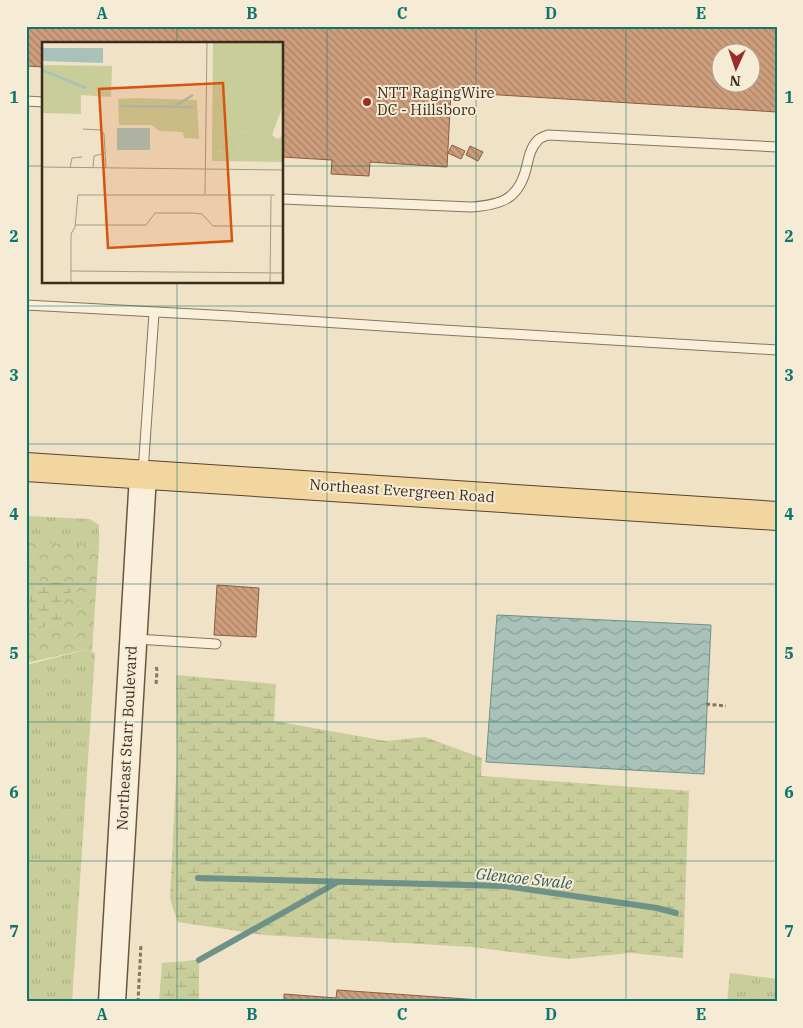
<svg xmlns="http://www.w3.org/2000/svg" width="803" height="1028" font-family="'IBM Plex Serif',serif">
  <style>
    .grass { fill: url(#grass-tufts) }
    .forest { fill: url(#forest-crowns) }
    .wetland { fill: url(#wetland-marsh) }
    .water { fill: url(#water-waves); stroke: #6e9188 }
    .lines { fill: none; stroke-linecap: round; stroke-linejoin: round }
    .stream { stroke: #6e9188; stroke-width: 6 }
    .building { fill: url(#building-back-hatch); stroke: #8a5d41; fill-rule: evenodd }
    .lane-casing { stroke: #8a745c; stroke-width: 11 }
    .secondary-casing { stroke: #6c553f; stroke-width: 29 }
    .primary-casing { stroke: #584230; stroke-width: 30 }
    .path { stroke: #8a745c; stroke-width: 3; stroke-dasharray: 4 2.5; stroke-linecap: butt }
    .lane { stroke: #f9efda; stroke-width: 9 }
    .secondary { stroke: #f9efda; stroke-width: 26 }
    .primary { stroke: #f1d69f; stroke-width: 28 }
    .grid { fill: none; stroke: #0f766e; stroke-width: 1; stroke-opacity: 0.55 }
    .poi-dot { fill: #9a2c2e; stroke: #f6ecd6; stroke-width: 2 }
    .labels { text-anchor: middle; stroke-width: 4; stroke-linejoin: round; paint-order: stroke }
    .poi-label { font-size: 15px; fill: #3b2c20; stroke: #f6ecd6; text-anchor: start }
    .street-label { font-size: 15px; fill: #3b2c20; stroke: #f6ecd6 }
    .water-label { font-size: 16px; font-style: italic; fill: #2f5a57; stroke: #f6ecd6 }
    .inset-river { fill: none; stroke: #a8c2ba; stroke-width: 2.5 }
    .inset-road { fill: none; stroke: #a79984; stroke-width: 1 }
    .view { fill: #d7540e; fill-opacity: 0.15; stroke: #d7540e; stroke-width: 2.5 }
    .inset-edge { fill: none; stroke: #3b2c20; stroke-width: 2.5 }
    .neatline { fill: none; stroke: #0f766e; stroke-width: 2 }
    .grid-label { font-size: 16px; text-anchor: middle; font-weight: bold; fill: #0f766e }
  </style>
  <defs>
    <pattern id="grass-tufts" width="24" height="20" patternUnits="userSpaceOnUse" patternTransform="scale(1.25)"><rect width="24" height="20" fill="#c8cd9a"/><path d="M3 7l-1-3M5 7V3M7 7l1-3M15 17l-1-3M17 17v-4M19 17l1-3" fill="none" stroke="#adb084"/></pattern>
    <pattern id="forest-crowns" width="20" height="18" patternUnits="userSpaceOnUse" patternTransform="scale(1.25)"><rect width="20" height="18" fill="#c8cd9a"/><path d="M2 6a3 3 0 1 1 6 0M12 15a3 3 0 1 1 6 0" fill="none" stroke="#adb084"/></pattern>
    <pattern id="wetland-marsh" width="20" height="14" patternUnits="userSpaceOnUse" patternTransform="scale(1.25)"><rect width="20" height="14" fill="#c8cd9a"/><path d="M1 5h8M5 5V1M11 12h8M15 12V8" fill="none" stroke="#adb084"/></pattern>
    <pattern id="water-waves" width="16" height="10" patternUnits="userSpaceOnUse" patternTransform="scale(1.25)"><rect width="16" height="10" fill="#a8c2ba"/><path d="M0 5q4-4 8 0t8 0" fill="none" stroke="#8a9e97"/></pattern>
    <pattern id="building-back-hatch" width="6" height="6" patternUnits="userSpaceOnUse" patternTransform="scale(1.25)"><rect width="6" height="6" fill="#cd9d7c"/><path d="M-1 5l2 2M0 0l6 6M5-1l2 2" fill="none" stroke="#a88065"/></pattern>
  </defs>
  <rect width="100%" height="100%" fill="#efe2c7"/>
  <g class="grass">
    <path d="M26,516l64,3 9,6v21l-73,-3z"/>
    <path d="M85,650l10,3 -23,349h-46v-337z"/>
    <path d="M730,973l47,6v23h-50z"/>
  </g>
  <path class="forest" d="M26,542l73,4 -7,106 -8,-2 -58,13v-32l41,-9 -19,-39 -16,7 -6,-7z"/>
  <g class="wetland">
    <path d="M60,582l12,9 -12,11 7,20 -41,9v-48l6,7 16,-7z"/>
    <path d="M176,675l100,9 -2,37 112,20 39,-4 57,21 -1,18 208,15 -6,167 -52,-5 -63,6 -96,-12 -208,-12 -86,-13 -8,-23 7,-141z"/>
    <path d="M199,960v42h-40l3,-39z"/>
  </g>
  <path class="water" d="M497,615l214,10 -7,149 -218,-12z"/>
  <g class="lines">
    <g class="stream">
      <path d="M198,878l307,8 152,22 19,5"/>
      <path d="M199,960l137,-77"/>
    </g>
  </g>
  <g class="building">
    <path d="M26,26h751v86l-326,-20 -4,75 -77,-5 -1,14 -38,-2 1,-14 -50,-3v-113h-238v23l-18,-1zM720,52h30v30h-30z"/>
    <path d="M452,145l13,6 -4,8 -13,-6z"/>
    <path d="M470,146l13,6 -5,9 -12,-6z"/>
    <path d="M217,585l42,3 -3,49 -42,-2z"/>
    <path d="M337,990l172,12h-225v-8l52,4z"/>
  </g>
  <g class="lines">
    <g class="lane-casing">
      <g id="lane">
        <path d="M26,101l18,1"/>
        <path d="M282,199l189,8c32,-2 49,-9 56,-42 2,-9 4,-18 11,-25 2,-2 7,-4 10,-5l229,12"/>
        <path d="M26,305l205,11 197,13 349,21"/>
        <path d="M143,472l11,-159"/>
        <path d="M136,639l80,5"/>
      </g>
    </g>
    <g class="secondary-casing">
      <path id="secondary" d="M112,1002l31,-527"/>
    </g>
    <g class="primary-casing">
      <path id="primary" d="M26,467l751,49"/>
    </g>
    <g class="path">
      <path d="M156,667l1,3 -1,15"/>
      <path d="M706,704l20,2"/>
      <path d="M138,1002l3,-58"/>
    </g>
    <use href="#lane" class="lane"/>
    <use href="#secondary" class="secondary"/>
    <use href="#primary" class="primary"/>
  </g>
  <path class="grid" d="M177,26v18M327,26v976M476,26v976M626,26v976M26,166h18M282,166h495M177,282v720M26,306h751M26,444h751M26,584h751M26,722h751M26,861h751"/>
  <circle class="poi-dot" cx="367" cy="102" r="5"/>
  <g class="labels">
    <g class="poi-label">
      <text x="377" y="98">NTT RagingWire<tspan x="377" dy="17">DC - Hillsboro</tspan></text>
    </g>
    <g class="street-label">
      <text transform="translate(402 491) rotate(4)" y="5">Northeast Evergreen Road</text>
      <text transform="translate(127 738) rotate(-87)" y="5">Northeast Starr Boulevard</text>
    </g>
    <g class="water-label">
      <text transform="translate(524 878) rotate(6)" y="6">Glencoe Swale</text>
    </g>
  </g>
  <g transform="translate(42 42)">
    <rect width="241" height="241" fill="#efe2c7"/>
    <path d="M171,0h70v63l-11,30 5,4 6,-3v26l-71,-1v-3h40l-5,-27 -35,10zM0,23l70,1 -1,31 -30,-2v19l-39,-1z" fill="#c8cd9a"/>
    <path d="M205,89l8,23 -3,4h-40v-17zM186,100h7l1,5 7,2 -24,3 -2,-6z" fill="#c8cd9a" fill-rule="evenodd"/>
    <path d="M1,23l43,14v10l-15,2 -6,-9 -9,2 -6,-9 -8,-4zM94,56l61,2 2,39 -15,-1 -1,-6 -23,-1 -9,-6h-32l-1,-26zM190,98l11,10 -5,-1 -4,4 -18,-2v-5z" fill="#c8cd9a"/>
    <path d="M0,6h61v15l-61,-2zM75,86h33v22h-33z" fill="#a8c2ba"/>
    <path class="inset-river" d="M0,28l44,18M78,64l74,1M131,65l20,-12"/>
    <path class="inset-road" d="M41,87l18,1 3,4 2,34M0,125l242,3M28,126l2,-10 10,-1M51,126l1,-12 11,-3M163,152l2,-152M33,183h71l9,-12h38l9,1 11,12h71M29,229l213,2M29,241v-49l4,-7 3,-32h197M228,241l1,-87"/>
    <path class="view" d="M181,41l9,158 -124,7 -9,-159z"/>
    <rect width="241" height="241" class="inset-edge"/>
  </g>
  <rect width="803" height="1028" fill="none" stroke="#f6ecd6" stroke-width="55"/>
  <g transform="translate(736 68) rotate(183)"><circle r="24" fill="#f6ecd6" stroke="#ab9f8d"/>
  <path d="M0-4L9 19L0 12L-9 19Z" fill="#9a2c2e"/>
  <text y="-8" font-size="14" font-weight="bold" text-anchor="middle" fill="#3b2c20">N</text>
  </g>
  <rect x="28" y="28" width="748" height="972" class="neatline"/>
  <g class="grid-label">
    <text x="102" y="19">A</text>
    <text x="252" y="19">B</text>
    <text x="402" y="19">C</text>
    <text x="551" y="19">D</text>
    <text x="701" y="19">E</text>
    <text x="14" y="103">1</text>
    <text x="789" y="103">1</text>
    <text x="14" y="242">2</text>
    <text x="789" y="242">2</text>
    <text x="14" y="381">3</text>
    <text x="789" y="381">3</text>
    <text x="14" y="520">4</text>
    <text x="789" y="520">4</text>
    <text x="14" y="659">5</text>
    <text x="789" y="659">5</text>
    <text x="14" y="798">6</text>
    <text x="789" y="798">6</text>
    <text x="14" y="937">7</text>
    <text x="789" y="937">7</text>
    <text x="102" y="1020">A</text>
    <text x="252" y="1020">B</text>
    <text x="402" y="1020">C</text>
    <text x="551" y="1020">D</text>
    <text x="701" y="1020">E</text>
  </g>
</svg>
